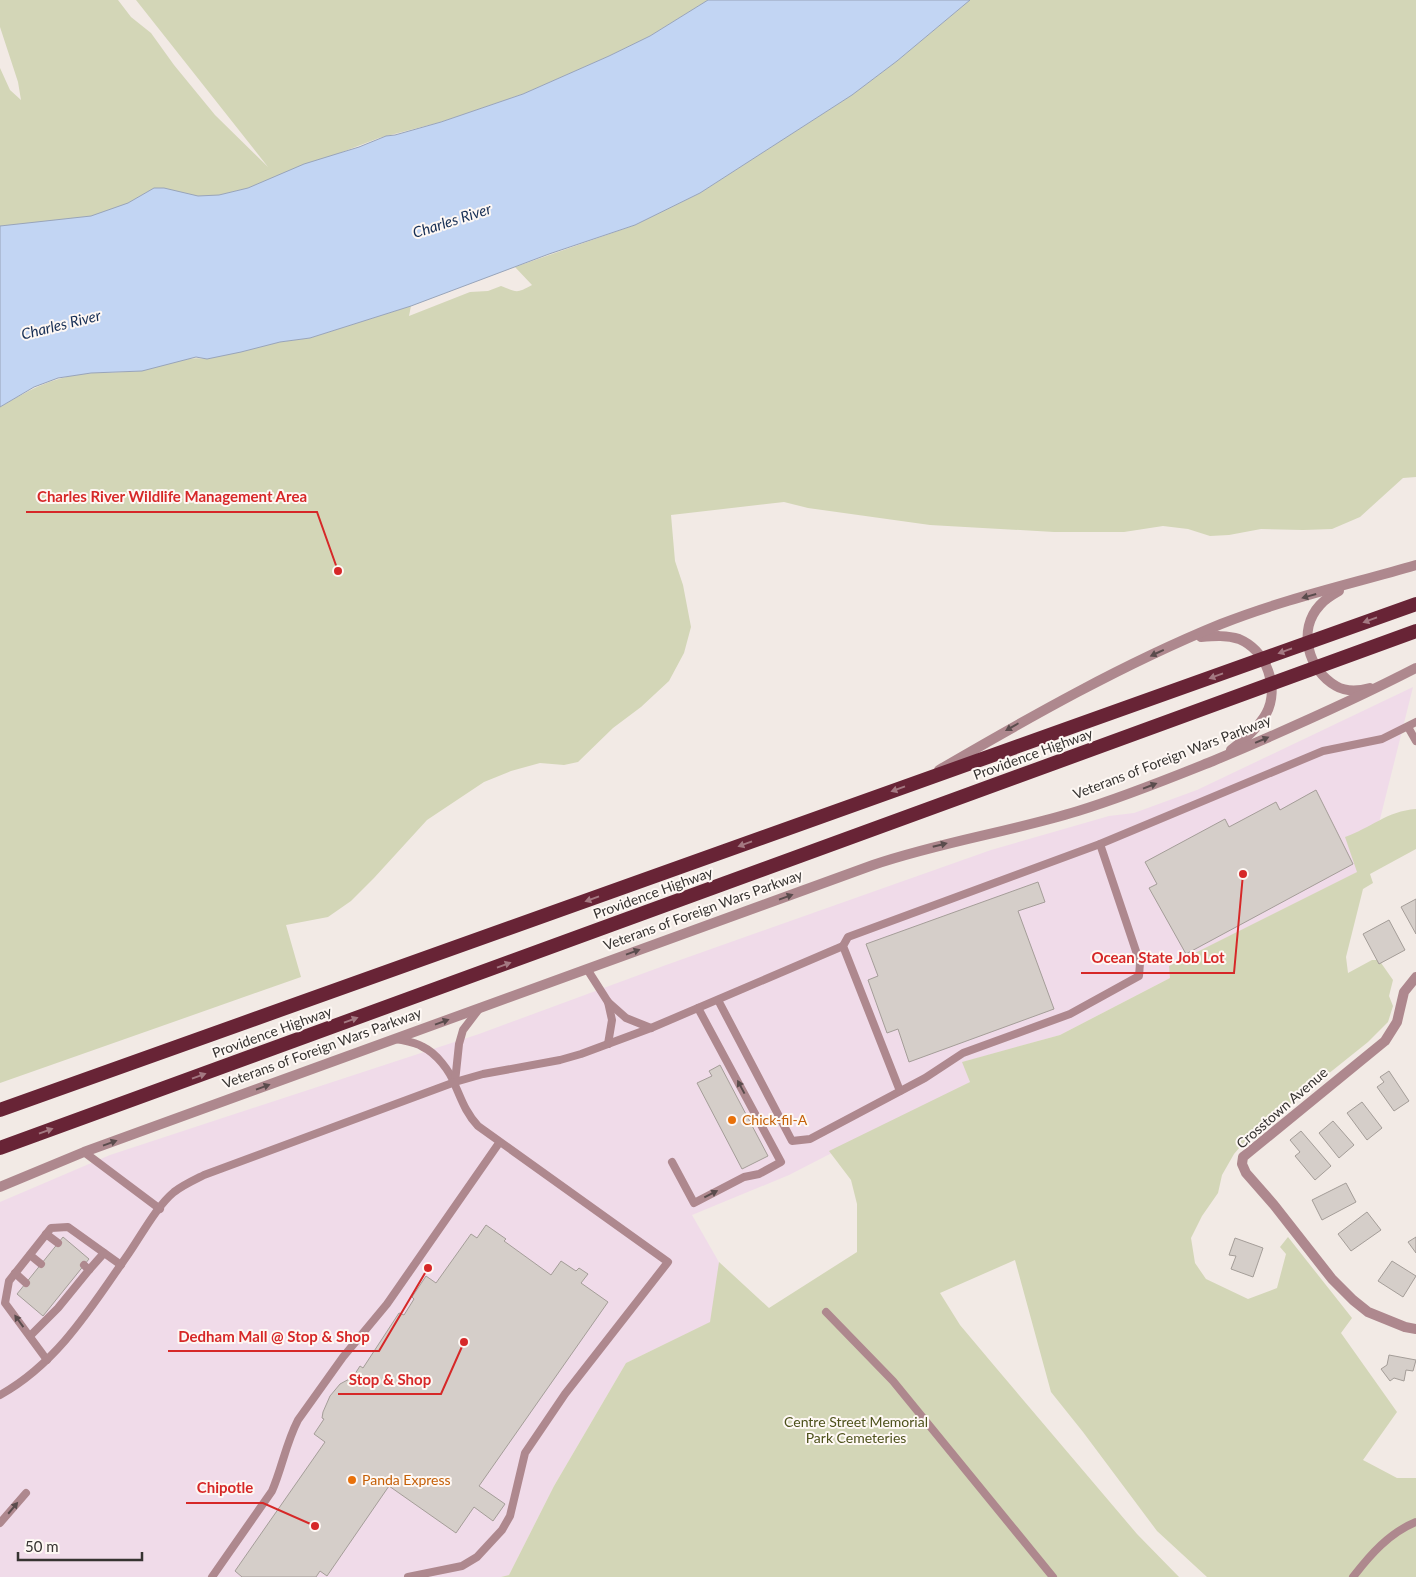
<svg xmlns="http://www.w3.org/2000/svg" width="1416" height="1577" font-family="Lato,sans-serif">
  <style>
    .commercial { fill: #f0dbe9 }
    .green { fill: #d3d6b7 }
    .water { fill: #c2d5f3; stroke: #98a4b9 }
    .building { fill: #d5cec9; stroke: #a49d98 }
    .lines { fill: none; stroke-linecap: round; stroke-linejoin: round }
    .service { stroke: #ae888e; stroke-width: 8 }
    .minor { stroke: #ae888e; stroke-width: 10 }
    .trunk { stroke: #682436; stroke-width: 14 }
    .oneway { fill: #5a4c4d }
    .oneway2 { fill: #a47982 }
    .food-dot { fill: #e8710a; stroke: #fef8f4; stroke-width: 2 }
    .labels { text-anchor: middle; stroke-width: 4; stroke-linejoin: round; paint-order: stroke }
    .street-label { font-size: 14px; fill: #363331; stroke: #fef8f4 }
    .food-label { font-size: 14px; fill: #c56008; stroke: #fef8f4; text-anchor: start }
    .park-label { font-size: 14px; fill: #4d511b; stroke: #fef8f4 }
    .water-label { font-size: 15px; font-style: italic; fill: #172f55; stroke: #fef8f4 }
    .leader { fill: none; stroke: #d62828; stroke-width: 2 }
    .callout-dot { fill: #d62828; stroke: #fef8f4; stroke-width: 2 }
    .callout-label { font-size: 15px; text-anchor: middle; font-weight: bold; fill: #d62828; stroke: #fef8f4; stroke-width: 4; stroke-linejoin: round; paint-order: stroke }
  </style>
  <rect width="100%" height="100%" fill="#f2eae5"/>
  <path class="commercial" d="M1413,687l-45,180 -198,99v12l-110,57 -97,27 7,20 -181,93 -97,40 52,91 -118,57 -72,123 -45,89 -8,2h-501v-375l110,-47 369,-121 187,-69 325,-115 118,-34 25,-3 63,-23z"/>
  <g class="green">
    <path d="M0,0h118l13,17 20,16 23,32 41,50 53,52 -132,-167h572l-58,36 -41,20 -86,38 -82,28 -62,16 -131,50 -49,12 -45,-12 -24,14 -16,13 -73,7 -41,7v-161l10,22 11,10 -3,-18 -18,-55z"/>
    <path d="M970,0h446v477l-13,1 -43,39 -28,12 -29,1 -42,-1 -32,6 -19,1 -22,-7 -25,-3 -39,6h-70l-124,-7 -122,-17 -24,-6 -113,13 4,46 8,24 8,42 -7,26 -15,28 -28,26 -28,21 -35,34 -14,3 -24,-2 -29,8 -27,11 -57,38 -53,58 -23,23 -23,16 -42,8 15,52 -301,106v-676c31,-18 56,-32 93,-34 17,-1 34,0 50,-3 22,-4 43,-15 64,-11l73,-17 30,-4 101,-32 -2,10 61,-24 18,-1 13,-5c16,6 15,8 31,-1l-17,-18 120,-42 65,-32 152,-98 45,-34z"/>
    <path d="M1416,809v40l-46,25 3,9 -10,6 -17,68 2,16 24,-13h7l14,20 -4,16 4,10 -5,16 -20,20 -121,97 -13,15 -12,21 -4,18 -16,23 -11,22 4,25 11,16 42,20 29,-11 9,-34 -6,-7 8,-10 64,81 -11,15 56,79 -34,48 34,18h19v99h-209l-50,-46 -74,-99 -32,-40 -36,-132 -75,33 20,32 37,44 140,165 42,43h-678l8,-2 45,-89 72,-123 84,-41 9,-60 50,46 88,-56v-48l-6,-24 -22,-29 141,-69 -8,-20 98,-27 110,-57 -1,-12 188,-94 -12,-35c26,-9 42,-26 71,-28z"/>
  </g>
  <path class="water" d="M708,0h262l-73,61 -45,34 -152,98 -65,32 -86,29 -138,52 -101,32 -30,4 -39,10 -34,7 -11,-2 -54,14 -51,2 -33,5 -24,9 -34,20v-181l91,-10 37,-13 26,-15h10l34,8 21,-1 29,-7 56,-24 55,-17 27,-11 9,-1 46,-13 82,-28 86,-38 41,-20z"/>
  <g class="building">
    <path d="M1316,790l37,74 -167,90 -37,-66 8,-4 -12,-22 80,-43 4,8 47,-25 4,8z"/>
    <path d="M1038,882l7,20 -27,9 36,98 -145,53 -11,-33 -11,4 -19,-53 10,-4 -12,-32z"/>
    <path d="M1416,899v35l-15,-27z"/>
    <path d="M1389,920l16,30 -26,14 -16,-30z"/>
    <path d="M720,1065l48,91 -26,13 -45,-86 15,-7 -3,-5z"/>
    <path d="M1389,1071l20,30 -15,10 -17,-24 7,-5 -4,-5z"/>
    <path d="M1362,1102l20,26 -15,12 -20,-27z"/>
    <path d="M1333,1121l21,24 -15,13 -20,-25z"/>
    <path d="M1301,1131l30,35 -16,14 -20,-24 5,-4 -10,-12z"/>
    <path d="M1346,1183l10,19 -34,18 -10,-20z"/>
    <path d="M1367,1212l14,18 -30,21 -13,-17z"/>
    <path d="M486,1225l20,14 -2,2 47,34 10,-14 15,10 3,-3 9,6 -7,9 27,19 -129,184 26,18 -12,17 -19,-14 -18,26 -67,-47 -62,90 -7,-5 -4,6h-74l-7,-6 90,-129 -11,-8 10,-15 -2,-1 1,-6 7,-16 10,-12 13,-7 7,-11 3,2 36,-55 5,2 10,-16 -2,-2 14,-21 10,7 35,-49 6,4z"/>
    <path d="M63,1237l26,22 -46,57 -26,-22z"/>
    <path d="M1416,1237v16l-8,-11z"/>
    <path d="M1235,1238l28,10 -10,29 -22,-8 5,-13 -7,-1z"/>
    <path d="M1392,1261l24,15 -13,21 -25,-16z"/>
    <path d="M1389,1355l27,5 -3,11 -7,-1 -2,11 -10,-3 -4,3 -9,-12 6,-4z"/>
  </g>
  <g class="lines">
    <g class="service">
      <path d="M1408,727l8,14"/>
      <path d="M587,969l21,33 18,16 25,10"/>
      <path d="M718,1000l74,141 18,-2 115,-61 38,-25 107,-39 69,-38 1,-13 -40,-119"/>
      <path d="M396,1039c9,2 19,3 27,8 13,6 27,24 32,38 7,16 11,28 23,41l190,136 -103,132 -40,59 -15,63 -8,14 -25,27 -15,9 -54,11"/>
      <path d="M608,1044l4,-24 -4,-18"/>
      <path d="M455,1082l4,-38 4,-14 16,-21"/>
      <path d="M900,1091l-57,-145 5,-9 252,-93 223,-93 59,-12 34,-17"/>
      <path d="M84,1152l76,57"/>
      <path d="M672,1162l22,41 50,-26 15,-3 22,-12 -83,-154"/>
      <path d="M46,1234l12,9"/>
      <path d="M30,1255l11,9"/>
      <path d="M84,1265l5,5 15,-17"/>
      <path d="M15,1273l11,10"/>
      <path d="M826,1312l67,69 160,196"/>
      <path d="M30,1336l28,-28 31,-38"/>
      <path d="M47,1360l-42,-57 4,-22 42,-53 17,-1 53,38"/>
      <path d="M0,1395c58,-32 92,-89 129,-142 13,-19 28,-47 45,-61 9,-7 20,-12 30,-17l251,-93 28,-8 77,-14 21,-6 70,-26 192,-82"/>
      <path d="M0,1523l26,-30"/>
      <path d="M212,1577l60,-86c10,-23 14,-48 26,-71l45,-63 44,-53 112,-161"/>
      <path d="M1353,1577c17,-22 36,-44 63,-55"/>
    </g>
    <g class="minor">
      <path d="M1339,591c-7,4 -14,8 -19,14 -23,25 -12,65 16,81 10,6 23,5 34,2"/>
      <path d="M1201,637c13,-1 26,-2 38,2 28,12 41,49 27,75 -8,14 -22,26 -35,36"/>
      <path d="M939,770c91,-53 184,-106 282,-146 63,-25 130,-40 195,-59"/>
      <path d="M1416,977l-12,15 -7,30 -12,19 -137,112 -5,4 -1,7 4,9 28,32 58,74 21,21 15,12 37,15 11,2"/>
      <path d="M0,1187l84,-35 789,-287c67,-23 137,-33 205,-54 46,-14 90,-32 135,-50 69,-29 137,-59 203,-93"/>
    </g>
    <g class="trunk">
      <path d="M0,1110l1416,-506"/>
      <path d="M0,1148l1416,-517"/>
    </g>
  </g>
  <defs><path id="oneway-solid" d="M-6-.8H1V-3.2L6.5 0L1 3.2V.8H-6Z" transform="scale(1.25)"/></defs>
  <g class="oneway">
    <use href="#oneway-solid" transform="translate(1309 596) rotate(164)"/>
    <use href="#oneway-solid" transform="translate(1157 653) rotate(155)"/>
    <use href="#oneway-solid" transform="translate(1012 727) rotate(150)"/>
    <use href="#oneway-solid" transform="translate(1262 740) rotate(-23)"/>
    <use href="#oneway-solid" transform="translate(1150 786) rotate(-21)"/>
    <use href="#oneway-solid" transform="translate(940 845) rotate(-14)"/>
    <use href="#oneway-solid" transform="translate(786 897) rotate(-20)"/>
    <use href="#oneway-solid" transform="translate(633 952) rotate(-20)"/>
    <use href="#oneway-solid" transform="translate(442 1022) rotate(-20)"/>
    <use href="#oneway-solid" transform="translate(263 1087) rotate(-20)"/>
    <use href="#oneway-solid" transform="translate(741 1087) rotate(-118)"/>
    <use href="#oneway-solid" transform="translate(110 1143) rotate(-20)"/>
    <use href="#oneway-solid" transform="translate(711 1194) rotate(-27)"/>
    <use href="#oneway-solid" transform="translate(19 1321) rotate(-126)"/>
    <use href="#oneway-solid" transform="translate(13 1508) rotate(-50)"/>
  </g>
  <g class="oneway2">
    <use href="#oneway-solid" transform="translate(1370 620) rotate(160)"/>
    <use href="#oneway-solid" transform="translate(1285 651) rotate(160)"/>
    <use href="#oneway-solid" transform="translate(1216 676) rotate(160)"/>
    <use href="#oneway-solid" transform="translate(898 789) rotate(160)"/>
    <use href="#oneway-solid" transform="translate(745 844) rotate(160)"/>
    <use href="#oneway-solid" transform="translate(592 899) rotate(160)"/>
    <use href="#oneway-solid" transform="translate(504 965) rotate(-20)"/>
    <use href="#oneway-solid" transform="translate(351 1020) rotate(-20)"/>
    <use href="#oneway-solid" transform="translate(199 1076) rotate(-20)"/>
    <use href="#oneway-solid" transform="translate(46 1131) rotate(-20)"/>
  </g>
  <g class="food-dot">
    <circle cx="732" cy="1120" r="5"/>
    <circle cx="352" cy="1480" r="5"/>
  </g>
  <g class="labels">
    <g class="street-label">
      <text transform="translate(1033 754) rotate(-20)" y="5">Providence Highway</text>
      <text transform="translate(1172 757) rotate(-21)" y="5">Veterans of Foreign Wars Parkway</text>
      <text transform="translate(653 893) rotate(-20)" y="5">Providence Highway</text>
      <text transform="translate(703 910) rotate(-20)" y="5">Veterans of Foreign Wars Parkway</text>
      <text transform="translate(272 1032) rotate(-20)" y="5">Providence Highway</text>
      <text transform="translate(322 1048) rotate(-20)" y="5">Veterans of Foreign Wars Parkway</text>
      <text transform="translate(1282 1108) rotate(-41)" y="5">Crosstown Avenue</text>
    </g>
    <g class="food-label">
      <text x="742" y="1125">Chick-fil-A</text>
      <text x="362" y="1485">Panda Express</text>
    </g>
    <g class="park-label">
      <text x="856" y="1427">Centre Street Memorial<tspan x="856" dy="16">Park Cemeteries</tspan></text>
    </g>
    <g class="water-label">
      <text transform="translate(452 221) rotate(-18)" y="5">Charles River</text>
      <text transform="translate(61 325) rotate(-14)" y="5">Charles River</text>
    </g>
  </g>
  <path class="leader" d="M338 571L317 512H26M1243 874L1234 973H1081M428 1268L379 1351H168M464 1342L441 1394H338M315 1526L263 1503H186"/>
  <g class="callout-dot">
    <circle cx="338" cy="571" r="5"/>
    <circle cx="1243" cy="874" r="5"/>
    <circle cx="428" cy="1268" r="5"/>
    <circle cx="464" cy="1342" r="5"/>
    <circle cx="315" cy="1526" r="5"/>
  </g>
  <g class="callout-label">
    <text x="172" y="502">Charles River Wildlife Management Area</text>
    <text x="1158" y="963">Ocean State Job Lot</text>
    <text x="274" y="1342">Dedham Mall @ Stop &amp; Shop</text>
    <text x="390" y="1385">Stop &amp; Shop</text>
    <text x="225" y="1493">Chipotle</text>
  </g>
  <path d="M18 1552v8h124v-8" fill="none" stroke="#363331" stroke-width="2.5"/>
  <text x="25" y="1552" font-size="15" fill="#363331" stroke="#fef8f4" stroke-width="4" paint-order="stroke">50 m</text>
</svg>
